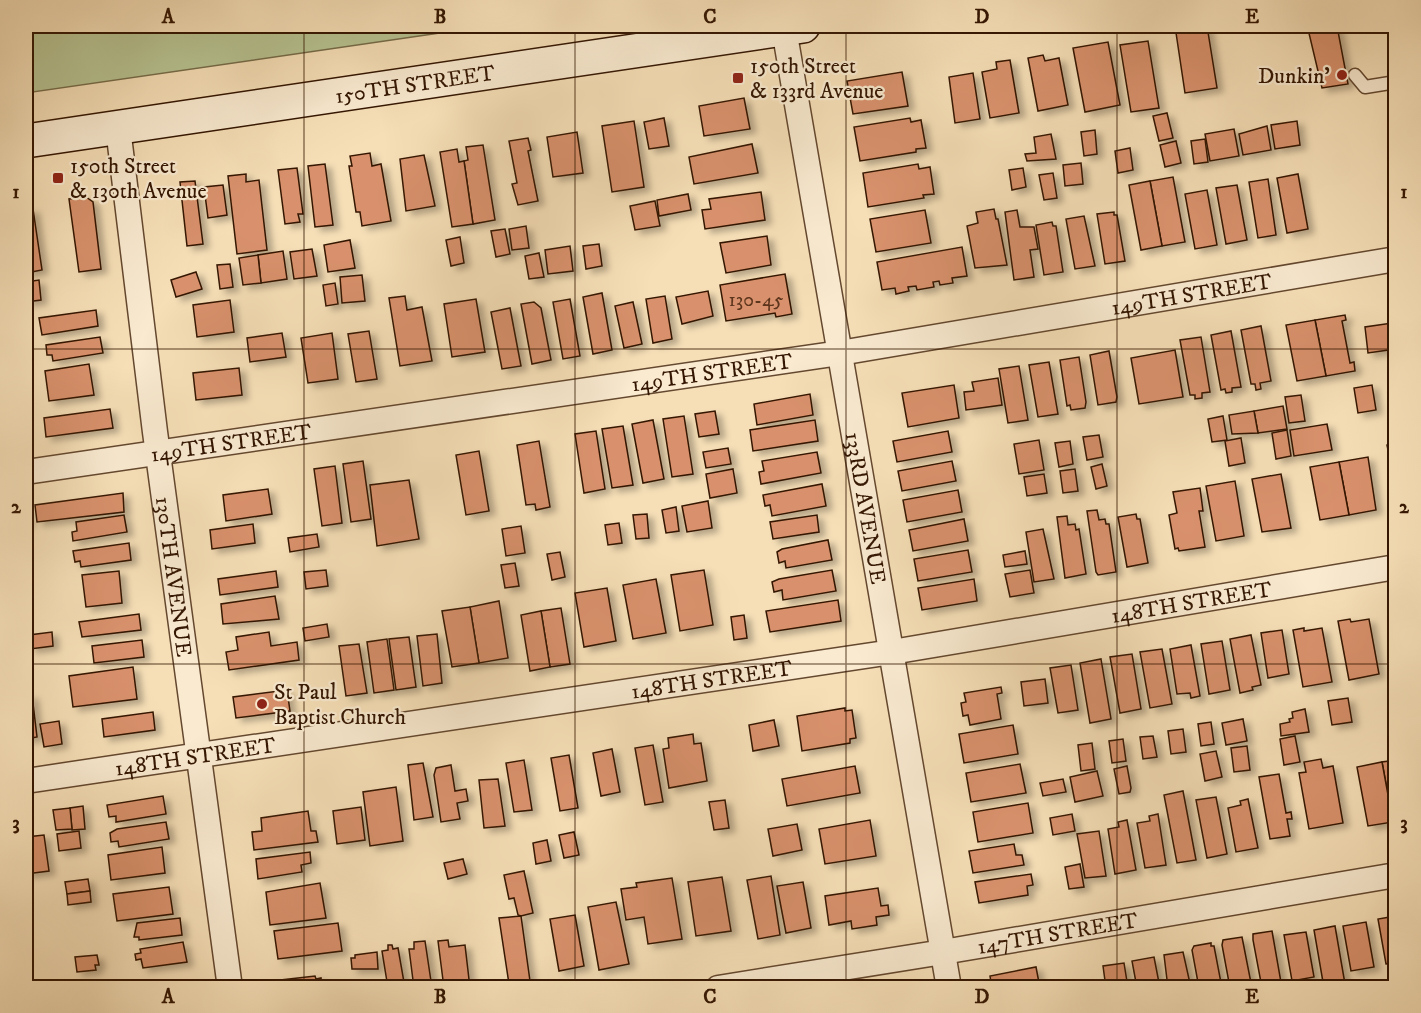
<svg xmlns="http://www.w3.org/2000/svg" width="1421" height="1013" font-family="'IM FELL DW Pica',serif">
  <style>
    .green { fill: #b7c392; stroke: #766c4a; stroke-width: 1.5 }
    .building { fill: #d8916c; stroke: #341602; stroke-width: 1.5; filter: url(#shadow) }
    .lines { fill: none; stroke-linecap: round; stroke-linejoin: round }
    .lane-casing { stroke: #64482f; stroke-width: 15 }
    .street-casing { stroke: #64482f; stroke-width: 27 }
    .secondary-casing { stroke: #341602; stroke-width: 36 }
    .lane { stroke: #f9ead0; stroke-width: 12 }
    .street { stroke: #f9ead0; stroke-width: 24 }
    .secondary { stroke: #f9ead0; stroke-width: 33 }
    .grid { fill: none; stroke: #341602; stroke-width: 1.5; stroke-opacity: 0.55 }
    .poi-dot { fill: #8f2418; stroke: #f9ead0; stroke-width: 2 }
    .labels { text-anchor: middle; stroke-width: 4.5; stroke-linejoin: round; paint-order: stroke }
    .number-label { font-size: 20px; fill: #5d351c }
    .poi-label { font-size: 22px; fill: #341602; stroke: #f9ead0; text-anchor: start }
    .street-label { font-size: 22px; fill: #341602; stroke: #f9ead0 }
    .neatline { fill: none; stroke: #341602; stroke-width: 2 }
    .grid-label { font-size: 20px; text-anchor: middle; font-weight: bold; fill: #341602 }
  </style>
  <defs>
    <filter id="shadow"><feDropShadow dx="6" dy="4" stdDeviation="3" flood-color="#0004"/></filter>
  </defs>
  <rect width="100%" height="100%" fill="#f6dfb7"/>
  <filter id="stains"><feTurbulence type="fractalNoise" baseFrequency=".00333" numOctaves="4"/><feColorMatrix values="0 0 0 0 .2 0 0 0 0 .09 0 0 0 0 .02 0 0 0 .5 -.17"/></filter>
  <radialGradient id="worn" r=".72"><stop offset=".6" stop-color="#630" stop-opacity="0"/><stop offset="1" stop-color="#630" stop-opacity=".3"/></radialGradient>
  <path class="green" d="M26,26h462l-462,67z"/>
  <g class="building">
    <path d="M1175,26h32l10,62 -32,5z"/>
    <path d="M1322,26h15l11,58 -26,4 -14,-59z"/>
    <path d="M1148,41l11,67 -28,4 -11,-67z"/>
    <path d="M1108,42l12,63 -35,7 -12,-64z"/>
    <path d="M1043,55l2,6 14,-3 9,47 -30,6 -10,-53z"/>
    <path d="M1010,60l9,53 -29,5 -8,-46 15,-3 -1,-7z"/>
    <path d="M902,72l6,34 -55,8 -6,-33z"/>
    <path d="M973,73l7,46 -25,4 -6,-46z"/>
    <path d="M744,98l6,31 -46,7 -5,-30z"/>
    <path d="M1167,113l6,25 -14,3 -6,-25z"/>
    <path d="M664,118l5,28 -20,3 -5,-27z"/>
    <path d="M910,118l1,4 10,-2 5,28 -10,1v3l-56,9 -6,-34z"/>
    <path d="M634,121l10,66 -32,5 -10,-66z"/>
    <path d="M1297,121l3,24 -25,4 -4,-24z"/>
    <path d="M1267,126l4,24 -28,5 -4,-21z"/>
    <path d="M1234,129l5,27 -29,5 -5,-27z"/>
    <path d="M1095,130l2,24 -13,2 -3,-24z"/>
    <path d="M577,132l6,41 -30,4 -6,-40z"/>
    <path d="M1051,134l5,25 -29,2 -2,-7 11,-1 -2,-16z"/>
    <path d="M528,138l3,12 -3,1 10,50 -20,4 -6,-21 5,-1 -8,-42z"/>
    <path d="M1205,139l3,23 -14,2 -3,-23z"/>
    <path d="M1176,141l5,22 -16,4 -5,-22z"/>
    <path d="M752,144l6,29 -64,11 -5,-27z"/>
    <path d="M483,145l12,75 -22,4 -9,-63 4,-1 -2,-13z"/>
    <path d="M1130,148l3,22 -15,3 -3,-22z"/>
    <path d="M457,149l2,13 5,-1 9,63 -21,3 -12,-75z"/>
    <path d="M370,153l2,13 9,-2 10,57 -29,5 -2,-14h-4l-7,-46h3l-2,-10z"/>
    <path d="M424,155l11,51 -29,5 -6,-52z"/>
    <path d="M1081,163l2,21 -18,2 -2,-21z"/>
    <path d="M325,164l8,61 -18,2 -7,-61z"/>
    <path d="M918,164l1,5 11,-2 4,27 -11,1 1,3 -56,9 -5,-34z"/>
    <path d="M297,168l6,46h-5l2,8 -15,2 -7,-54z"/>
    <path d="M1023,168l3,19 -14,3 -3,-20z"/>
    <path d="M1053,173l4,25 -13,2 -5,-25z"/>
    <path d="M246,174v8l13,-2 8,70 -30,4 -9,-78z"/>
    <path d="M1298,174l10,55 -21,4 -10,-55z"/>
    <path d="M1173,177l12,65 -23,4 -12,-65z"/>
    <path d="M1268,179l8,56 -18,3 -9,-56z"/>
    <path d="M195,181l8,63 -16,2 -7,-64z"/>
    <path d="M1150,181l12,65 -21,4 -12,-65z"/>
    <path d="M223,185l4,30 -19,3 -4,-31z"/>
    <path d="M1237,185l10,55 -21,4 -10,-56z"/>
    <path d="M1207,190l10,55 -22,4 -10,-55z"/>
    <path d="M761,192l4,28 -60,9 -3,-19 9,-1 -2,-10z"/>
    <path d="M688,194l3,16 -32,6 -2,-16z"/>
    <path d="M86,197l7,5 8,67 -22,3 -10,-73z"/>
    <path d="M655,201l5,25 -25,4 -5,-24z"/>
    <path d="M33,209l9,61 -16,3v-63z"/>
    <path d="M994,209l2,10h2l9,46 -32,3 -8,-42 11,-3 -2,-11z"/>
    <path d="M925,210l6,33 -55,9 -6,-33z"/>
    <path d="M1017,210l3,17h14l4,22 -8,1 4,27 -20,3 -9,-68z"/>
    <path d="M1114,212v3h3l8,46 -20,3 -8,-50z"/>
    <path d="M1084,216l11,50 -20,3 -9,-50z"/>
    <path d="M1052,222l1,4h3l7,46 -19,3 -8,-50z"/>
    <path d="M526,226l3,22 -17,2 -3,-21z"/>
    <path d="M505,229l5,25 -14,3 -5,-26z"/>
    <path d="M767,236l4,29 -45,8 -6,-30z"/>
    <path d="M460,237l4,26 -13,3 -5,-26z"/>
    <path d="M350,240l5,28 -27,4 -4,-27z"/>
    <path d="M599,244l3,22 -16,3 -3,-23z"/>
    <path d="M570,246l3,25 -25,3 -3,-24z"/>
    <path d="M962,247l5,29 -15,2 1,5 -13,2 -1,-4 -6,1 1,5 -17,3 -1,-4 -8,1 1,4 -13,3 -1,-6 -13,2 -5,-28z"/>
    <path d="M312,249l5,27 -23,3 -4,-27z"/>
    <path d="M283,251l4,28 -26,4 -3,-28z"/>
    <path d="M539,253l5,24 -15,2 -4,-23z"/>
    <path d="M258,255l3,28 -18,2 -4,-27z"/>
    <path d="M230,264l3,23 -13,2 -3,-24z"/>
    <path d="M196,272l6,17 -26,8 -5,-17z"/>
    <path d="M785,274l7,40 -16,3 -1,-4 -49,8 -6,-36z"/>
    <path d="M362,275l3,26 -23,2 -2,-26z"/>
    <path d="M39,280l2,20 -15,2v-20z"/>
    <path d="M335,283l3,21 -12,2 -3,-21z"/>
    <path d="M708,291l5,25 -31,8 -6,-27z"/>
    <path d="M602,293l10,57 -19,4 -10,-57z"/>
    <path d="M405,296l2,14 15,-3 10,54 -32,5 -11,-68z"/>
    <path d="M665,296l7,43 -19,4 -7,-44z"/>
    <path d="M476,299l9,53 -33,5 -8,-53z"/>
    <path d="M570,299l10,57 -17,3 -10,-57z"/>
    <path d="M230,300l4,32 -37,5 -4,-32z"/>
    <path d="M534,302l7,6 10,52 -19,4 -11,-60z"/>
    <path d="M633,302l9,42 -18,4 -9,-42z"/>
    <path d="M510,308l11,58 -19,3 -11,-57z"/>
    <path d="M96,310l2,16 -56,9 -3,-17z"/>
    <path d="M1345,315l1,5 -4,1 8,42 4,-1 1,9 -29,5 -11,-56z"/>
    <path d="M1315,320l11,56 -29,5 -11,-56z"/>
    <path d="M1392,323l3,26 -27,4 -3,-26z"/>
    <path d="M1261,326l10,55 -11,2 1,6 -5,1 -1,-6h-4l-10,-54z"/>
    <path d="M369,331l8,48 -21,3 -8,-48z"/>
    <path d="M1231,331l10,56 -9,1v4l-6,1 -1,-4 -4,1 -10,-55z"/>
    <path d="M282,333l4,24 -36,5 -3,-24z"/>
    <path d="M332,333l6,46 -30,4 -7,-45z"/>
    <path d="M100,337l3,16 -50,8 -1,-6h-5l-1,-10z"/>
    <path d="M1201,337l9,55 -8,1v5l-7,1v-4h-5l-10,-55z"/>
    <path d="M1175,350l8,47 -44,7 -8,-46z"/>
    <path d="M1109,351l8,46 -1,5 -18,3 -8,-50z"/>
    <path d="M1079,357l7,45 -1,6 -14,2 -1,-5 -3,1 -7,-46z"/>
    <path d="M1049,362l9,52 -20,3 -9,-52z"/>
    <path d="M89,364l5,31 -45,6 -4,-30z"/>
    <path d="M1019,366l9,54 -20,3 -9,-54z"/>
    <path d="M239,368l3,27 -46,5 -3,-27z"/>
    <path d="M998,378l4,27 -36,5 -2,-18 10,-1 -2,-9z"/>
    <path d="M954,385l5,33 -51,9 -6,-34z"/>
    <path d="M1372,385l4,25 -18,3 -4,-25z"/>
    <path d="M810,394l3,21 -56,10 -3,-21z"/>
    <path d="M1301,395l4,26 -16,2 -4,-26z"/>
    <path d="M1283,406l4,23 -29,4 -4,-22z"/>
    <path d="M110,409l3,19 -67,9 -2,-19z"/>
    <path d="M715,411l4,23 -20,3 -4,-23z"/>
    <path d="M1254,411l4,22 -26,1 -3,-19z"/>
    <path d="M684,416l9,58 -21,3 -9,-58z"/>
    <path d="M1223,416l4,24 -15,2 -4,-23z"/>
    <path d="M653,420l11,59 -21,4 -11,-59z"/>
    <path d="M815,420l3,21 -65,10 -3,-21z"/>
    <path d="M1327,424l5,26 -38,6 -4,-26z"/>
    <path d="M623,426l10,59 -21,3 -10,-59z"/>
    <path d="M1287,430l4,26 -15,3 -4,-26z"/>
    <path d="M596,431l9,58 -21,4 -9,-59z"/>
    <path d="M948,431l4,21 -55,10 -4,-21z"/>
    <path d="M1099,435l4,22 -16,3 -4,-23z"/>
    <path d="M1241,438l4,25 -16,3 -4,-25z"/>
    <path d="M1039,440l5,30 -25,4 -5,-30z"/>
    <path d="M539,441l11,66 -14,3 -1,-6 -9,1 -9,-60z"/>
    <path d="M1070,441l3,23 -14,3 -4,-24z"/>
    <path d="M1396,443v16l-6,1 -3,-15z"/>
    <path d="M728,448l3,16 -25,4 -3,-16z"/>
    <path d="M479,451l10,60 -23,4 -10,-60z"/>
    <path d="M817,452l4,21 -60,11 -2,-12 5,-1 -2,-10z"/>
    <path d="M1368,457l8,53 -27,5 -10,-53z"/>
    <path d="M363,461l8,58 -20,3 -8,-58z"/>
    <path d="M952,461l4,20 -54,10 -4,-20z"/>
    <path d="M1339,462l10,53 -29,5 -10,-53z"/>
    <path d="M1102,464l5,22 -11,3 -5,-22z"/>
    <path d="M335,466l7,57 -20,3 -8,-57z"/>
    <path d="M733,469l4,24 -27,5 -4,-24z"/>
    <path d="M1075,469l3,22 -15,2 -3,-22z"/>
    <path d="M1044,474l3,19 -20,3 -3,-19z"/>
    <path d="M1281,474l10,54 -29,4 -10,-53z"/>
    <path d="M409,480l10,59 -42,7 -7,-61z"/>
    <path d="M1235,481l9,55 -28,5 -10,-55z"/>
    <path d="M822,484l4,22 -54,10 -2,-11 -5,1 -2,-11z"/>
    <path d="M1200,488l3,23h-4l6,36 -26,4 -1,-3 -3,1 -6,-34 8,-2 -4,-21z"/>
    <path d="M268,489l4,25 -46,7 -3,-26z"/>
    <path d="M958,490l4,22 -55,10 -4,-22z"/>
    <path d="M123,493l1,19 -87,10 -2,-17z"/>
    <path d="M708,501l4,27 -25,4 -5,-26z"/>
    <path d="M26,504l3,19h-3z"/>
    <path d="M676,507l3,24 -13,2 -4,-23z"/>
    <path d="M1097,510l2,10 6,-1 1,5h3l7,48 -18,3 -2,-3 -9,-61z"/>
    <path d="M647,514l2,24 -13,1 -3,-24z"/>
    <path d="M1136,514l1,5h3l8,44 -21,4 -9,-50z"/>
    <path d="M124,515l3,17 -54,9 -1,-9 5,-1 -1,-9z"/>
    <path d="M817,515l2,17 -46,7 -3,-17z"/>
    <path d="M1067,516l1,9 7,-1 1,6 3,-1 7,45 -21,4 -8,-61z"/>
    <path d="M964,519l4,22 -55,10 -4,-21z"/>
    <path d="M619,523l3,20 -14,2 -3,-20z"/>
    <path d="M253,524l2,19 -43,6 -2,-19z"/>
    <path d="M521,526l4,27 -19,3 -4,-27z"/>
    <path d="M1043,529l11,50 -20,3 -8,-50z"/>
    <path d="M317,534l2,13 -29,5 -2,-14z"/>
    <path d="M828,540l4,20 -46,8 -1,-7 -6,2 -2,-11 5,-3z"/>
    <path d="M129,543l2,17 -50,7 -1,-6 -5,1 -2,-11z"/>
    <path d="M968,550l4,22 -54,9 -4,-22z"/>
    <path d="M1025,551l2,13 -22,3 -2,-12z"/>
    <path d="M560,552l5,25 -13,3 -5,-26z"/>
    <path d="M515,563l4,23 -14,2 -4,-23z"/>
    <path d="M326,570l2,16 -22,3 -2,-17z"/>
    <path d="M704,570l9,55 -33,6 -9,-56z"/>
    <path d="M832,570l4,21 -53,9 -1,-10 -8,2 -2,-10 7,-3z"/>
    <path d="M1030,570l4,23 -24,4 -5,-23z"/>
    <path d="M119,571l3,32 -36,4 -4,-32z"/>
    <path d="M276,571l2,16 -58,8 -2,-16z"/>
    <path d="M656,579l10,54 -33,6 -10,-54z"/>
    <path d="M974,579l3,22 -55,9 -4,-22z"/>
    <path d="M607,588l9,53 -32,6 -9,-54z"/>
    <path d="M275,596l4,23 -56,5 -2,-20z"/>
    <path d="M838,600l3,21 -71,11 -4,-21z"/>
    <path d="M499,601l9,57 -29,5 -9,-56z"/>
    <path d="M470,607l9,56 -27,4 -10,-56z"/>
    <path d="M561,608l9,56 -20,3 -9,-56z"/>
    <path d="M541,611l9,56 -20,4 -9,-56z"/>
    <path d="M139,614l2,16 -59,7 -3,-15z"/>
    <path d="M744,615l3,23 -13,2 -3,-23z"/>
    <path d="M1350,619l1,3 18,-3 10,55 -30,6 -11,-59z"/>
    <path d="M1396,620v24l-5,-23z"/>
    <path d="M327,624l2,13 -24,4 -2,-13z"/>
    <path d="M1304,628v3l18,-3 10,54 -29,5 -10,-57z"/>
    <path d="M1282,630l7,44 -21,4 -7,-45z"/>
    <path d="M52,632l1,14 -23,3 -1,-14z"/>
    <path d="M269,632l2,14 26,-4 2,18 -70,10 -3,-18 12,-2 -2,-13z"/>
    <path d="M437,634l5,49 -19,3 -6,-50z"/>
    <path d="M1251,635l10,50 -9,2 1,3 -13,3 -10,-54z"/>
    <path d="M409,637l7,50 -20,3 -7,-51z"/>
    <path d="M387,639l7,51 -20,3 -7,-51z"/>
    <path d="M142,640l2,17 -50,6 -2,-17z"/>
    <path d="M1222,641l8,49 -21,4 -8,-50z"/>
    <path d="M359,644l8,49 -21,3 -7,-50z"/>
    <path d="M1191,645l9,51 -9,2 -1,-5 -13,1 -7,-45z"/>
    <path d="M1162,649l10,55 -22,4 -10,-56z"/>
    <path d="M1132,654l9,55 -21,4 -10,-56z"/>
    <path d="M1101,659l10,60 -21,4 -10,-60z"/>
    <path d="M1071,665l7,45 -20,3 -8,-45z"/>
    <path d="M133,667l4,32 -64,8 -4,-31z"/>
    <path d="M1045,679l3,24 -24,3 -3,-24z"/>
    <path d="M1001,687l1,6 -5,1 4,25 -31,6 -2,-10 -5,1 -2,-13 5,-1 -2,-9z"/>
    <path d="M287,690l3,21 -54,7 -3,-21z"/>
    <path d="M32,695l5,42 -11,2v-43z"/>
    <path d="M1348,698l4,24 -20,3 -4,-24z"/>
    <path d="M845,708v3l7,-1 4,28 -6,1v4l-48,8 -5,-35z"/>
    <path d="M1305,709l4,23 -28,4 -1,-12 10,-2 -1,-3 4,-1 -1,-6z"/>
    <path d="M153,712l2,18 -51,7 -2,-18z"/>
    <path d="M1243,719l4,22 -21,4 -4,-22z"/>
    <path d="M774,720l5,26 -26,5 -4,-26z"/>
    <path d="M59,721l3,23 -18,3 -4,-23z"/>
    <path d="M1211,722l3,22 -13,2 -3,-22z"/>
    <path d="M1013,725l5,29 -54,9 -5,-29z"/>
    <path d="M1183,729l3,23 -15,2 -3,-23z"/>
    <path d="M693,734l1,10 7,-1 6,38 -38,7 -6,-39 6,-1 -1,-10z"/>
    <path d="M1153,736l4,21 -14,2 -3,-22z"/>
    <path d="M1295,736l5,26 -16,3 -4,-26z"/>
    <path d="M1123,739l3,22 -14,2 -3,-22z"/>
    <path d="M1092,743l3,26 -14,2 -3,-26z"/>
    <path d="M653,745l10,57 -18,3 -10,-57z"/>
    <path d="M1247,746l3,24 -16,2 -3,-24z"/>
    <path d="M612,749l8,43 -19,4 -8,-43z"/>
    <path d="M1216,751l6,26 -17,4 -5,-27z"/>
    <path d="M569,755l9,53 -18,3 -9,-53z"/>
    <path d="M1321,759l2,9 10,-2 10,57 -34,6 -10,-56 7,-1 -2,-10z"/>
    <path d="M524,760l8,50 -18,2 -8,-49z"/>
    <path d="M1396,760v61l-3,1 -11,-60z"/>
    <path d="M1382,762l11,60 -25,4 -11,-59z"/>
    <path d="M423,763l10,54 -19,3 -6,-55z"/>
    <path d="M1020,764l6,29 -55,9 -5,-29z"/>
    <path d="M451,765l4,26 11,-2 2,12 -11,2 3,16 -19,3 -7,-47 2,-7z"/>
    <path d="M855,766l5,27 -73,13 -5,-27z"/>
    <path d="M1127,766l4,22 -1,4 -11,2 -5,-25z"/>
    <path d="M1097,771l6,25 -28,6 -5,-25z"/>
    <path d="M1279,774l7,39 5,-1 1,7h-5l3,17 -20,3 -11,-62z"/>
    <path d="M498,779l7,47 -21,2 -5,-48z"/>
    <path d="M1063,779l3,13 -23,4 -3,-13z"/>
    <path d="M396,787l7,54 -33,5 -7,-54z"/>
    <path d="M1183,791l13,69 -19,3 -13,-68z"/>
    <path d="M163,796l3,18 -50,8v-6l-7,1 -2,-12z"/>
    <path d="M1216,797l11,57 -20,4 -11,-58z"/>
    <path d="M1248,799l10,49 -22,4 -8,-44 13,-3 -1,-4z"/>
    <path d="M725,800l4,28 -15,2 -5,-28z"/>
    <path d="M1028,803l5,30 -55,9 -5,-30z"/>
    <path d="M83,806l2,23 -13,1 -2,-22z"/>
    <path d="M361,807l4,33 -28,4 -4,-33z"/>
    <path d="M70,808l2,21 -16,1 -3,-20z"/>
    <path d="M308,811l3,20h5l2,11 -64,8 -2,-18 10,-1 -1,-13z"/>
    <path d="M1072,814l3,17 -22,4 -3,-17z"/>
    <path d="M1158,814l8,51 -21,3 -8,-45 13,-2 -1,-5z"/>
    <path d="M870,820l6,36 -51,8 -6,-35z"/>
    <path d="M1127,820l9,50 -21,4 -7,-45 11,-2 -1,-5z"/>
    <path d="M166,822l3,17 -50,8 -1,-6 -7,1 -1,-9 7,-4z"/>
    <path d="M797,824l5,26 -29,6 -5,-27z"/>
    <path d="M79,831l2,17 -22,3 -2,-17z"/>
    <path d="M1099,831l7,45 -21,2 -8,-44z"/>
    <path d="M574,832l5,23 -15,3 -5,-23z"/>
    <path d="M44,835l5,36 -23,3v-37z"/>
    <path d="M547,840l4,21 -15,3 -3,-21z"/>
    <path d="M1014,844l2,11h6l2,10 -51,8 -4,-22z"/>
    <path d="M162,847l3,26 -54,7 -3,-25z"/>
    <path d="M310,852l1,11 -10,2 1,7 -44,7 -2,-20z"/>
    <path d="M463,859l4,15 -19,5 -4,-16z"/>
    <path d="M1080,864l4,23 -15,2 -4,-22z"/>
    <path d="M524,871l9,42 -12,3 -3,-1 -4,-17 -5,1 -5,-24z"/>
    <path d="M1031,874l2,11 -6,1 1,9 -49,8 -4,-21z"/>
    <path d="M771,876l9,59 -22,4 -11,-59z"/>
    <path d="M722,877l9,54 -35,5 -8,-54z"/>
    <path d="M672,878l10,61 -34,5 -4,-27 -18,3 -5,-31 16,-2 -1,-4z"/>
    <path d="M88,879l2,12 -23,3 -2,-12z"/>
    <path d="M803,882l8,46 -25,5 -9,-47z"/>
    <path d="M320,883l6,35 -56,7 -4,-33z"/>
    <path d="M169,887l4,27 -56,7 -4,-27z"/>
    <path d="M878,888l3,18 7,-1 1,10 -13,2 1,8 -25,4 -1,-8 -22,4 -4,-29z"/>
    <path d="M90,891l1,11 -23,3 -1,-11z"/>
    <path d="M616,902l13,62 -30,6 -11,-63z"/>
    <path d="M575,915l9,51 -25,5 -9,-52z"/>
    <path d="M521,916l9,65 -21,3 -10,-66z"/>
    <path d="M1396,916v47l-10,1 -8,-45z"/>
    <path d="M180,918l2,17 -43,5v-3h-5l3,-14z"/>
    <path d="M1366,922l8,45 -23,4 -8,-45z"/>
    <path d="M338,923l4,28 -64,8 -4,-28z"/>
    <path d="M1335,926l10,58 -21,4 -10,-58z"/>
    <path d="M1272,931l10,57h-20l-9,-48v-6z"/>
    <path d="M1306,932l8,45 -22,4 -8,-46z"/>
    <path d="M1242,937l10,51h-22l-8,-43 1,-5z"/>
    <path d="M448,940l1,7 16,-2 5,43h-26l-6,-47z"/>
    <path d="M425,941l7,47h-18l-5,-39h5v-7z"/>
    <path d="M183,942l4,20 -44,6 -2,-9 -5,1 -1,-6 6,-1 -1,-4z"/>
    <path d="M1211,943v3h3l8,42h-23l-7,-38 2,-4z"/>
    <path d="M388,945h4l1,4 5,-1 7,40h-17l-6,-37 6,-1z"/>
    <path d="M377,952l1,17h-26l-1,-11h4v-3z"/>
    <path d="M1183,952l8,36h-23l-4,-33z"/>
    <path d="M97,955l2,10h-4l1,5 -19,2 -2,-15z"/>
    <path d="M1154,957l6,31h-23l-5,-27z"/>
    <path d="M1124,963l4,25h-22l-3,-22z"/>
    <path d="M1036,967l4,21h-48l-2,-12z"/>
    <path d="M315,976l1,3 5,-1 1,7h-5v3h-44l-1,-7z"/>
    <path d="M146,983l1,5h-35v-1z"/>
  </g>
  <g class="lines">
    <g class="lane-casing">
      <path id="lane" d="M1355,75l10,12 31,-5"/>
    </g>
    <g class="street-casing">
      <g id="street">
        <path id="s1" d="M784,29l165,959"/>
        <path id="s2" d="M118,128l37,304 75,556"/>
        <path id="s3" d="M26,472l814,-119 556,-94"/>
        <path id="s4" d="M26,781l866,-129 504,-85"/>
        <path id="s5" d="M718,988l225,-36 453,-77"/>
      </g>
    </g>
    <g class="secondary-casing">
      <g id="secondary">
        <path id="s6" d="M26,141l777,-115"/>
      </g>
    </g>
    <use href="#lane" class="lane"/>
    <use href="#street" class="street"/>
    <use href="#secondary" class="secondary"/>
  </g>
  <path class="grid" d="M304,26v962M575,26v962M846,26v962M1117,26v962M26,349h1370M26,664h1370"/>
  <g class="poi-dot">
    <circle cx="1342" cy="75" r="6"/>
    <rect x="732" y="72" width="12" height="12" rx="3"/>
    <rect x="52" y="172" width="12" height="12" rx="3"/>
    <circle cx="262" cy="704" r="6"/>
  </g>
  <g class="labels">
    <g class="number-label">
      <text x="756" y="306">130-45</text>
    </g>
    <g class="poi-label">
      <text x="750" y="73">150th Street<tspan x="750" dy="25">&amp; 133rd Avenue</tspan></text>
      <text x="1330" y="83" text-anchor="end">Dunkin'</text>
      <text x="70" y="173">150th Street<tspan x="70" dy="25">&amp; 130th Avenue</tspan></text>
      <text x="274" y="699">St Paul<tspan x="274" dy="25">Baptist Church</tspan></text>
    </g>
    <g class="street-label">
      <text dy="8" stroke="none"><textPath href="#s6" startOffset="393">150TH STREET</textPath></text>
      <text dy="8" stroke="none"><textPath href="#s3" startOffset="1179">149TH STREET</textPath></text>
      <text dy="8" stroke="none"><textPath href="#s3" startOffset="693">149TH STREET</textPath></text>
      <text dy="8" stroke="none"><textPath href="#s3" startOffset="207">149TH STREET</textPath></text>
      <text dy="8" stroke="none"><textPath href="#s1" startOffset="486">133RD AVENUE</textPath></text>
      <text dy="8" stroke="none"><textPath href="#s2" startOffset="452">130TH AVENUE</textPath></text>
      <text dy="8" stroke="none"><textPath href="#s4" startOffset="1179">148TH STREET</textPath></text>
      <text dy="8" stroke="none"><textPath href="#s4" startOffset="693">148TH STREET</textPath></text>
      <text dy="8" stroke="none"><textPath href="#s4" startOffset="171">148TH STREET</textPath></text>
      <text dy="8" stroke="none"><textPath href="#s5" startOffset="344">147TH STREET</textPath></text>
    </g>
  </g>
  <rect width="1421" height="1013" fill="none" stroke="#f6dfb7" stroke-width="66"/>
  <rect x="33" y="33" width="1355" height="947" class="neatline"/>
  <g class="grid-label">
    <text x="168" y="23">A</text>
    <text x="440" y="23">B</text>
    <text x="710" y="23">C</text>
    <text x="982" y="23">D</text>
    <text x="1252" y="23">E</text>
    <text x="16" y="198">1</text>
    <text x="1404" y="198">1</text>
    <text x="16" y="513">2</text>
    <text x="1404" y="513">2</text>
    <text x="16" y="829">3</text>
    <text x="1404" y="829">3</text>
    <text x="168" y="1003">A</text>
    <text x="440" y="1003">B</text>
    <text x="710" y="1003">C</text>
    <text x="982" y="1003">D</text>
    <text x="1252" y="1003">E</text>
  </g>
  <rect width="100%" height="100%" filter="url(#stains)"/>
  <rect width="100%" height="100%" fill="url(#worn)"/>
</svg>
